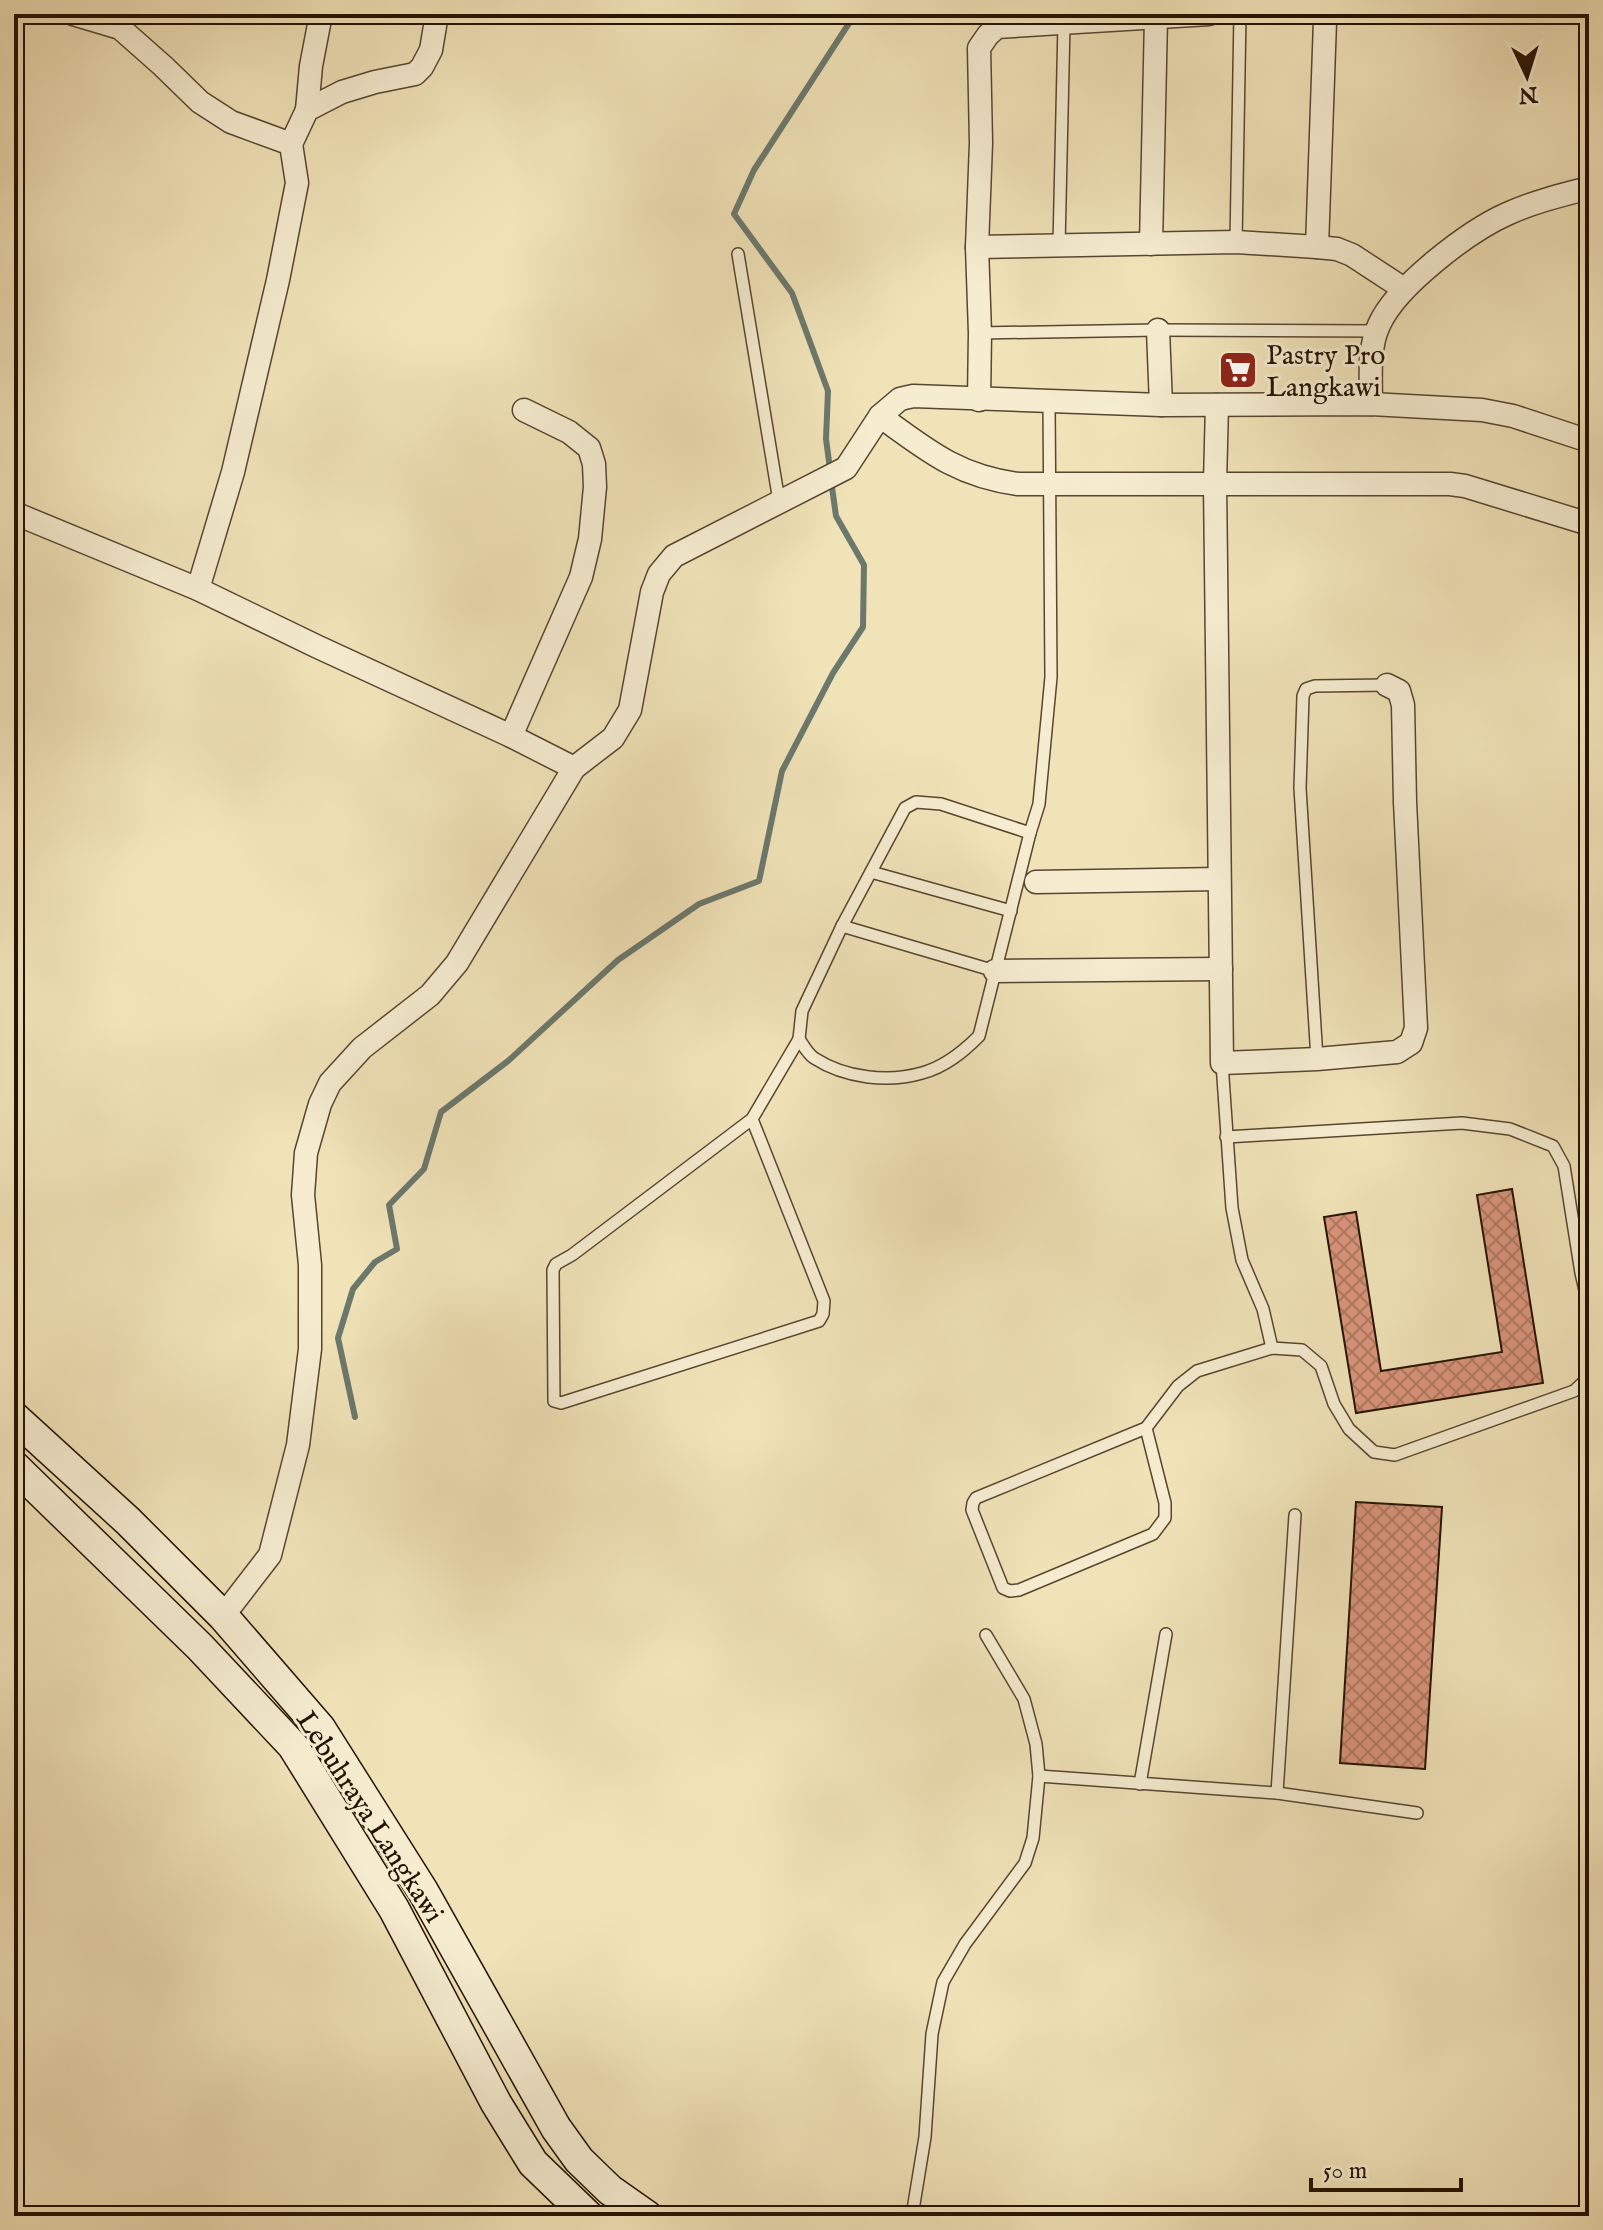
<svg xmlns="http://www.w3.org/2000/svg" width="1603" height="2230" font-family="'IM FELL English',serif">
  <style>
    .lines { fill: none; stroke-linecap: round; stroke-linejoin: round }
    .stream { stroke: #6b796d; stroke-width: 6 }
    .building { fill: url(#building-cross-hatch); stroke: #241203; stroke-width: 2 }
    .lane-casing { stroke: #574630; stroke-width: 14 }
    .street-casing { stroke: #574630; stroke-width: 25 }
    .secondary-casing { stroke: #241203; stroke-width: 33 }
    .lane { stroke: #f6edd1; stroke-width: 11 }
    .street { stroke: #f6edd1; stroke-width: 22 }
    .secondary { stroke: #f6edd1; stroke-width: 30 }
    .labels { text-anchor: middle; stroke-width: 6; stroke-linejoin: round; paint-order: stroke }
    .poi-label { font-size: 28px; fill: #241203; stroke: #f6edd1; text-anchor: start }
    .street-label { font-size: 28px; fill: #241203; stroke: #f6edd1 }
  </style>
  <defs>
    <pattern id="building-cross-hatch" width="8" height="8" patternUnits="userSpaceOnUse" patternTransform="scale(2)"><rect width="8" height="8" fill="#da957b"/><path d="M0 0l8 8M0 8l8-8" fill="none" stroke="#b17863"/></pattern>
  </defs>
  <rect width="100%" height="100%" fill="#f1e3b8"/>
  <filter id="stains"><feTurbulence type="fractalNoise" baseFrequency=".0025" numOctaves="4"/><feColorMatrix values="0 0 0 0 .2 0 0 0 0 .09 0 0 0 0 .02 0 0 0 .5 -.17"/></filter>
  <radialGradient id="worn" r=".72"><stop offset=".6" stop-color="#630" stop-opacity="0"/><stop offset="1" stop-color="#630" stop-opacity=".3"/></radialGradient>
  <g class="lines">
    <g class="stream">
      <path d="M830,469l-4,-30 2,-48 -36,-98 -58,-79 20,-44 101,-156"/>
      <path d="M355,1417l-17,-79 15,-49 22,-27 22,-13 -8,-44 35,-36 17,-57 67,-51 110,-101 81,-56 60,-23 23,-110 51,-98 30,-46 1,-62 -28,-49 -5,-36"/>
    </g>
  </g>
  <g class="building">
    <path d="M1512,1189l31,194 -187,30 -32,-196 32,-5 25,159 121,-19 -25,-157z"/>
    <path d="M1356,1502l86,5 -17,262 -85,-6z"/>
  </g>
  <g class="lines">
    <g class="lane-casing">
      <g id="lane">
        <path d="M1236,242l4,-228"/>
        <path d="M1059,245l5,-221"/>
        <path d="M738,254l41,247"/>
        <path d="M980,333l178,-3 219,1"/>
        <path d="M871,872l140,39"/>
        <path d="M842,926l153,45"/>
        <path d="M799,1039c4,6 9,15 15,19 31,20 74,25 108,15 23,-6 41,-21 57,-37l51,-203 9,-29 12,-127 -2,-275"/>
        <path d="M1317,1059l-17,-271 3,-92 3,-7 9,-3 72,-1"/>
        <path d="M1222,1063l10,145 10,52 21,49 9,39"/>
        <path d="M752,1119l72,182 -1,13 -4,7 -258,82 -7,-2 -1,-131 3,-6 16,-9 180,-136 47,-80 3,-28 40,-85 63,-118 11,-6 25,2 89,29"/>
        <path d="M1226,1137l236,-14 48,6 43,17 11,20 17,107 8,35"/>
        <path d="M1146,1428l-170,70 -3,5 -1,7 31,78 7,3 9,-1 134,-56 12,-16v-15l-19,-75 32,-42 19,-15 75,-23 30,2 19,16 13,38 15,25 25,23 21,3 179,-64 15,-14"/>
        <path d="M1039,1776l238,17 140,20"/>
        <path d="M1140,1784l26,-150"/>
        <path d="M1277,1793l18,-278"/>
        <path d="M912,2216l13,-79 7,-103 11,-52 22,-38 60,-81 8,-25 6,-62 -3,-32 -12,-45 -38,-64"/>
      </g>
    </g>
    <g class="street-casing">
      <g id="street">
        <path d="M73,14l47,14 43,38 37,36 31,20 60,22 6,39 -19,97 -45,192 -35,117"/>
        <path d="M307,110l4,-44 10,-52"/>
        <path d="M291,144l16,-34 35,-18 33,-10 40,-8 7,-7 9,-17 6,-36"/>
        <path d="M1151,244l5,-226"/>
        <path d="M977,247l259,-5 81,5 20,2 15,6 52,34"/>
        <path d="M1317,247l8,-226 -4,-7"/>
        <path d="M1158,330l3,75"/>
        <path d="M979,400l1,-67 -3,-86 4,-104 -2,-95 9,-13 9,-8 212,-13"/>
        <path d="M1371,404c0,-25 -3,-56 8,-79 17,-39 90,-94 128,-111 26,-12 55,-19 82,-26"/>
        <path d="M1217,405l-2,78 7,580 95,-4 80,-7 14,-9 5,-15 -11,-226 -2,-97 -4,-14 -12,-6"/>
        <path d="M880,416c48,35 78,60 138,68h432l15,2 124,38"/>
        <path d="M14,513l184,76 120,58 193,89 63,32"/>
        <path d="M511,736l70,-159 9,-38 5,-52 -1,-23 -5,-16 -20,-16 -45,-22"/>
        <path d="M1036,882l183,-3"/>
        <path d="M995,971l226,-2"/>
        <path d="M223,1616l47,-61 28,-110 12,-96v-84l-7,-70 3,-42 14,-49 10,-21 32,-35 68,-53 27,-32 117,-195 39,-30 17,-28 22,-118 7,-18 15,-18 172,-88 34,-52 20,-17 13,-3 248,9 210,-1 111,6 31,6 76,25"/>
      </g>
    </g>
    <g class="secondary-casing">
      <g id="secondary">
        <path d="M14,1417l114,104 95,95 97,112 103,163 133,237 23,32 31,30 37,26"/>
        <path d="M14,1466l186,181 93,99 101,163 102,194 37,60 55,53"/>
      </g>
    </g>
    <use href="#lane" class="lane"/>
    <use href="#street" class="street"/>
    <use href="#secondary" class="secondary"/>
  </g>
  <defs>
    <g id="supermarket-square" transform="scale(2)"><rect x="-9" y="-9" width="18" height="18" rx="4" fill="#8f2418" stroke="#f6edd1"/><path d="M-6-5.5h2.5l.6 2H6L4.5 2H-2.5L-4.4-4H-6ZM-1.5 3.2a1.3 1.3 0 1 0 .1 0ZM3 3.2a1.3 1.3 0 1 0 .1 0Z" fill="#fff"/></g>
  </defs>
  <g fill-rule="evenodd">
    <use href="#supermarket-square" x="1238" y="370"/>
  </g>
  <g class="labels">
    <g class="poi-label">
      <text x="1266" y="364">Pastry Pro<tspan x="1266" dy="32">Langkawi</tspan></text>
    </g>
    <g class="street-label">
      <text transform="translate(371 1816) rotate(57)" y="10">Lebuhraya Langkawi</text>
    </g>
  </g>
  <rect width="1603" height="2230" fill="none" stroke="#f1e3b8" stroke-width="48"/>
  <rect x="16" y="16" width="1571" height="2198" fill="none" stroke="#241203" stroke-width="4"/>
  <rect x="24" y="24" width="1555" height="2182" fill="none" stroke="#241203" stroke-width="2"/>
  <g transform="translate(1527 76) rotate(176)" stroke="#f6edd1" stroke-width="6" paint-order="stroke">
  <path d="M0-6L14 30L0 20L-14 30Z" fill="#241203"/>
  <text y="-12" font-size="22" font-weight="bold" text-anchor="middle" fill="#241203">N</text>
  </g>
  <path d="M1311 2178v12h150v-12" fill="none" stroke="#241203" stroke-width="4"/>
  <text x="1323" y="2178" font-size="24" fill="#241203" stroke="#f6edd1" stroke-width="6" paint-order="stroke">50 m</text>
  <rect width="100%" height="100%" filter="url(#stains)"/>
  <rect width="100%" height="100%" fill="url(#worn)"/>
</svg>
